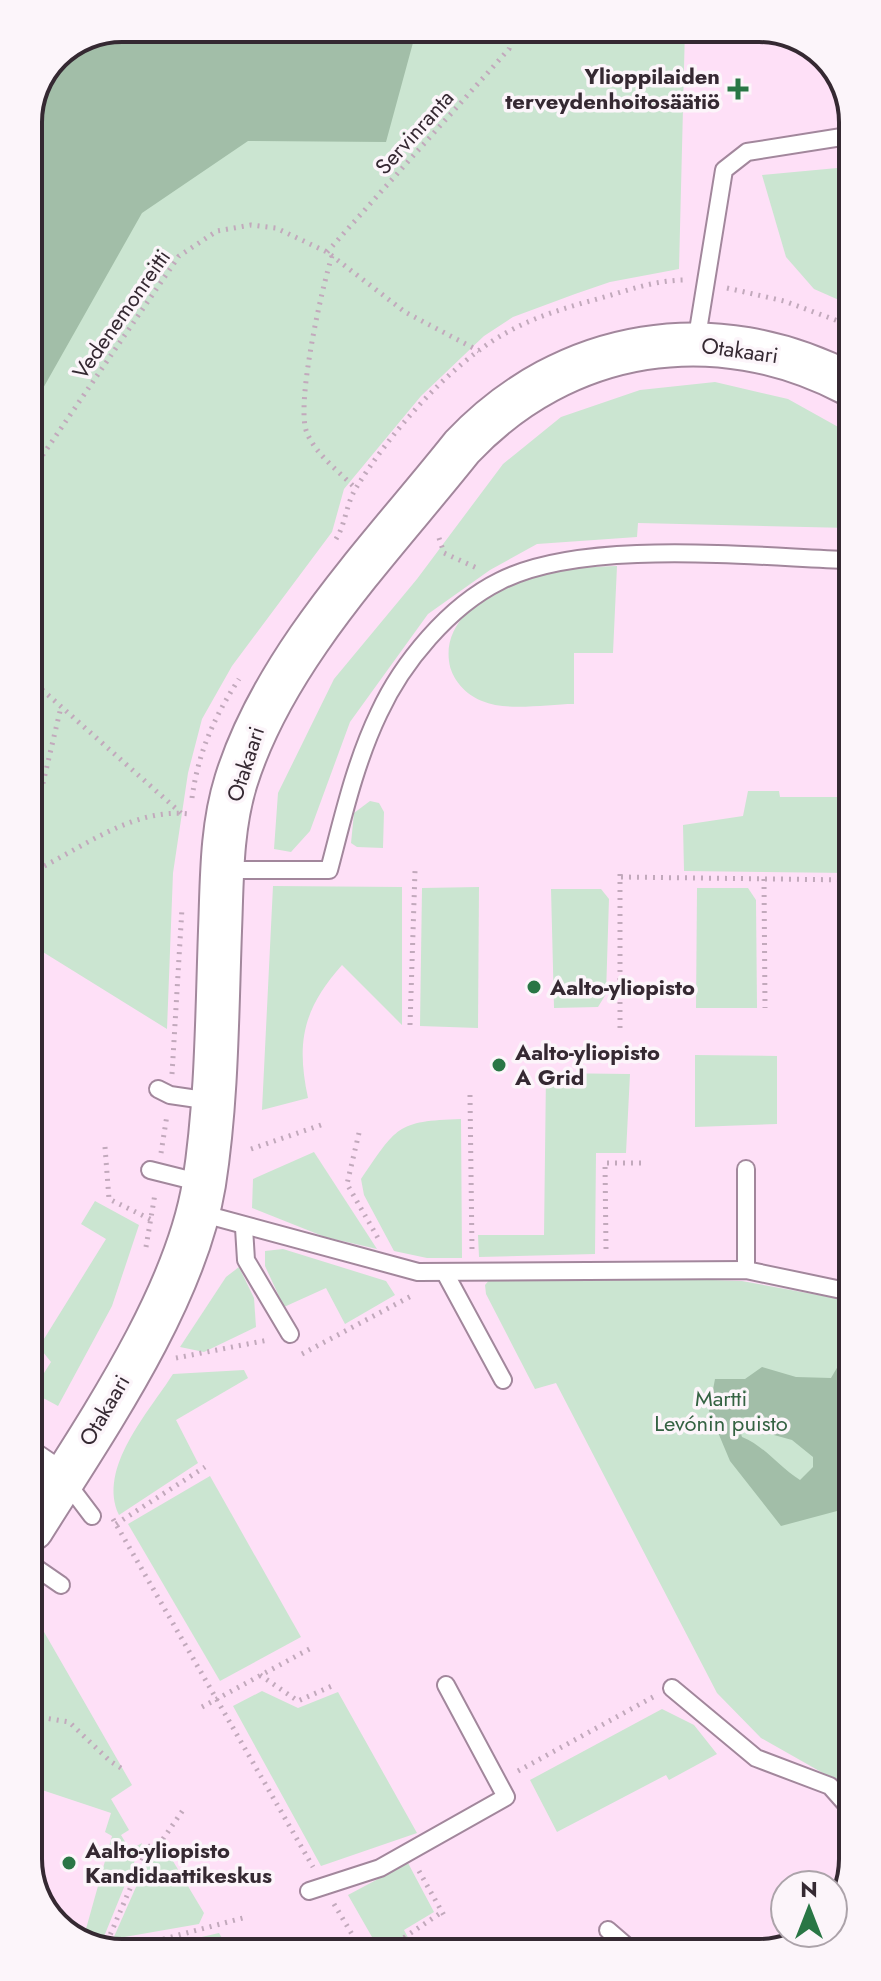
<svg xmlns="http://www.w3.org/2000/svg" width="881" height="1981" font-family="Jost,sans-serif">
  <style>
    .green { fill: #cbe5d1 }
    .water { fill: #a2bea8; fill-rule: evenodd }
    .lines { fill: none; stroke-linecap: round; stroke-linejoin: round }
    .lane-casing { stroke: #a2879c; stroke-width: 20 }
    .street-casing { stroke: #a2879c; stroke-width: 34 }
    .secondary-casing { stroke: #a2879c; stroke-width: 46 }
    .path { stroke: #c2a9bc; stroke-width: 5; stroke-dasharray: 2 6; stroke-linecap: butt }
    .lane { stroke: #fff; stroke-width: 16 }
    .street { stroke: #fff; stroke-width: 30 }
    .secondary { stroke: #fff; stroke-width: 42 }
    .poi-dot { fill: #297645; stroke: #fcf5fa; stroke-width: 3 }
    .labels { text-anchor: middle; stroke-width: 7; stroke-linejoin: round; paint-order: stroke }
    .poi-label { font-size: 22px; font-weight: bold; fill: #352932; stroke: #fcf5fa; text-anchor: start }
    .street-label { font-size: 22px; fill: #352932; stroke: #fcf5fa }
    .park-label { font-size: 22px; fill: #346242; stroke: #fcf5fa }
    .rim { fill: none; stroke: #352932; stroke-width: 4 }
  </style>
  <rect width="100%" height="100%" fill="#fee0f7"/>
  <g class="green">
    <path d="M122,28h563l-6,241 -69,13 -35,12 -62,23 -29,19 -63,60 -77,93 -12,43 -100,134 -30,53 -14,54 -15,100 -6,156 -137,-85 -2,-828 28,-61z"/>
    <path d="M848,167v137l-34,-15 -28,-32 -24,-82z"/>
    <path d="M715,382l73,17 61,34v95l-211,-5 -1,14 -100,7 -47,26 -62,44 -78,108 -40,109 -19,21 -17,-3 4,-56 56,-114 83,-100 86,-115 58,-47 79,-27z"/>
    <path d="M617,566l-4,87h-39v51c-27,0 -67,8 -92,-3 -16,-6 -31,-22 -33,-40 -7,-55 69,-85 113,-92 18,-2 37,-2 55,-3z"/>
    <path d="M842,749h8v124l-166,-2 -1,-46 60,-9 5,-25h31l1,6h62z"/>
    <path d="M370,801l9,2 5,9 -1,36 -26,-1 -6,-4 3,-30z"/>
    <path d="M273,886l129,1v138l-60,-60c-39,44 -46,77 -34,133l-46,12z"/>
    <path d="M479,887l-1,141 -58,-2 2,-138z"/>
    <path d="M845,887l5,1v102h-6z"/>
    <path d="M697,888h51l8,12 1,108h-61z"/>
    <path d="M551,889h50l8,10 -3,95 -8,13 -44,1z"/>
    <path d="M695,1055l82,1v68l-82,3z"/>
    <path d="M546,1073l84,1 -4,79h-30l-1,101 -116,3 -1,-22h66z"/>
    <path d="M461,1119l1,139h-35l-33,-7 -30,-56 -3,-16c36,-52 35,-58 100,-60z"/>
    <path d="M314,1152l63,97 -52,-12 -73,-29 1,-29z"/>
    <path d="M95,1201l44,24 -27,81 -54,100 -26,-14 19,-30 -12,-15 67,-108 -25,-15z"/>
    <path d="M283,1249l103,32 9,14 -50,29 -19,-36 -42,19 -19,-41v-15z"/>
    <path d="M239,1267l15,31 2,29 -52,25 -24,-5 46,-70z"/>
    <path d="M625,1277l117,4 109,20 2,498 -16,-18 -76,-43 -44,-45 -161,-310 -21,6 -49,-95 -1,-9 6,-7z"/>
    <path d="M244,1370l4,8 -72,42 22,43 -79,52c-22,-47 30,-103 54,-141z"/>
    <path d="M210,1476l91,161 -81,44 -92,-157z"/>
    <path d="M32,1611l100,174 -21,14 18,31 -8,5 9,15 12,-7 -39,96 -19,-3 28,-100 -7,-4 6,-19 -78,-26z"/>
    <path d="M262,1691l36,17 40,-16 79,141 -96,33 -88,-160z"/>
    <path d="M662,1709l32,16 23,29 -48,26 -3,-5 -109,57 -27,-52z"/>
    <path d="M164,1846l40,67 -5,11 -86,15 38,-86z"/>
    <path d="M408,1863l26,49 -30,18 11,21h-35l-32,-56z"/>
    <path d="M219,1933l11,19 -98,1z"/>
  </g>
  <g class="water">
    <path d="M122,28h295l-31,114 -138,-1 -106,72 -105,186 -8,8 -1,-291 28,-61z"/>
    <path d="M852,1359v148l-71,19 -51,-65 -21,-50 6,-32h30l17,-12 34,10 35,1 10,-17zM764,1416l10,19 18,5 21,17v10l-13,13c-22,-14 -34,-33 -58,-43l-6,-19z"/>
  </g>
  <g class="lines">
    <g class="lane-casing">
      <g id="lane">
        <path d="M696,343l28,-173 23,-18 101,-16"/>
        <path d="M224,870h105c14,-53 26,-107 50,-157 23,-50 70,-107 121,-132 84,-43 254,-24 349,-21"/>
        <path d="M158,1089l12,6 41,6"/>
        <path d="M746,1169v101"/>
        <path d="M150,1170l52,13"/>
        <path d="M200,1213l218,59 328,-2 105,22"/>
        <path d="M244,1228l2,32 44,74"/>
        <path d="M445,1273l58,107"/>
        <path d="M64,1479l28,37"/>
        <path d="M32,1565l29,20"/>
        <path d="M672,1688l84,70 74,28 23,26"/>
        <path d="M309,1891l71,-23 126,-71 -60,-112"/>
        <path d="M608,1930l22,19"/>
      </g>
    </g>
    <g class="street-casing">
      <path id="street" d="M32,1458l31,21"/>
    </g>
    <g class="secondary-casing">
      <path id="secondary" d="M32,1529c62,-99 153,-229 172,-345 13,-83 13,-169 16,-253 2,-50 1,-102 16,-150 39,-125 145,-232 226,-334 103,-109 253,-133 387,-63"/>
    </g>
    <g class="path">
      <path d="M327,252l182,-203 7,-21"/>
      <path d="M332,256c-10,31 -37,150 -25,177 9,22 33,39 49,56"/>
      <path d="M727,288l57,13 65,24"/>
      <path d="M29,475l150,-219 38,-25 34,-6 25,3 51,24 78,60 74,39"/>
      <path d="M439,538l5,15 35,16"/>
      <path d="M336,539c10,-16 10,-35 20,-51 33,-54 93,-123 148,-154 33,-19 68,-28 104,-38 26,-8 51,-16 78,-16"/>
      <path d="M30,679l151,134"/>
      <path d="M842,744h8"/>
      <path d="M192,798c6,-45 22,-81 47,-119"/>
      <path d="M30,838l31,-131"/>
      <path d="M30,873c50,-23 102,-66 160,-59"/>
      <path d="M621,877l229,3"/>
      <path d="M764,879l1,129"/>
      <path d="M410,1025l5,-154"/>
      <path d="M620,1028v-155"/>
      <path d="M172,1074l10,-166"/>
      <path d="M470,1095l2,155"/>
      <path d="M359,1133l-12,51 31,54"/>
      <path d="M105,1147l4,52 45,22"/>
      <path d="M251,1149l70,-24"/>
      <path d="M161,1153l6,-38"/>
      <path d="M844,1168h7"/>
      <path d="M146,1247l9,-53"/>
      <path d="M606,1249l-1,-86h41"/>
      <path d="M32,1352l9,14 -9,17"/>
      <path d="M302,1354l113,-60"/>
      <path d="M176,1358l92,-18"/>
      <path d="M113,1519l200,348"/>
      <path d="M116,1524l89,-57"/>
      <path d="M260,1675l38,26 36,-16"/>
      <path d="M202,1707l111,-60"/>
      <path d="M33,1716l36,6 41,39 14,9"/>
      <path d="M518,1771l135,-74"/>
      <path d="M419,1871l27,48"/>
      <path d="M334,1904l28,47"/>
      <path d="M100,1947l41,-2 102,-27"/>
      <path d="M104,1949l44,-102 15,-8 20,-29"/>
      <path d="M384,1951l58,-39"/>
    </g>
    <use href="#lane" class="lane"/>
    <use href="#street" class="street"/>
    <use href="#secondary" class="secondary"/>
  </g>
  <g class="poi-dot">
    <path d="M734 77h8v8h8v8h-8v8h-8v-8h-8v-8h8z"/>
    <circle cx="534" cy="987" r="8"/>
    <circle cx="499" cy="1065" r="8"/>
    <circle cx="69" cy="1863" r="8"/>
  </g>
  <g class="labels">
    <g class="poi-label">
      <text x="720" y="84" text-anchor="end">Ylioppilaiden<tspan x="720" dy="25">terveydenhoitosäätiö</tspan></text>
      <text x="550" y="995">Aalto-yliopisto</text>
      <text x="515" y="1060">Aalto-yliopisto<tspan x="515" dy="25">A Grid</tspan></text>
      <text x="85" y="1858">Aalto-yliopisto<tspan x="85" dy="25">Kandidaattikeskus</tspan></text>
    </g>
    <g class="street-label">
      <text transform="translate(414 132) rotate(-48)" y="8">Servinranta</text>
      <text transform="translate(121 314) rotate(-55)" y="8">Vedenemonreitti</text>
      <text transform="translate(740 350) rotate(8)" y="8">Otakaari</text>
      <text transform="translate(245 764) rotate(-72)" y="8">Otakaari</text>
      <text transform="translate(104 1410) rotate(-60)" y="8">Otakaari</text>
    </g>
    <g class="park-label">
      <text x="721" y="1406">Martti<tspan x="721" dy="25">Levónin puisto</tspan></text>
    </g>
  </g>
  <path d="M0 0H881V1981H0ZM122 42H759A80 80 0 0 1 839 122V1859A80 80 0 0 1 759 1939H122A80 80 0 0 1 42 1859V122A80 80 0 0 1 122 42Z" fill="#fcf5fa" fill-rule="evenodd"/>
  <path class="rim" d="M122 42H759A80 80 0 0 1 839 122V1859A80 80 0 0 1 759 1939H122A80 80 0 0 1 42 1859V122A80 80 0 0 1 122 42Z"/>
  <g transform="translate(809 1909)"><circle r="38" fill="#fcf5fa" stroke="#aca3aa" stroke-width="2"/>
  <path d="M0-6L14 30L0 20L-14 30Z" fill="#297645"/>
  <text y="-12" font-size="22" font-weight="bold" text-anchor="middle" fill="#352932">N</text>
  </g>
</svg>
